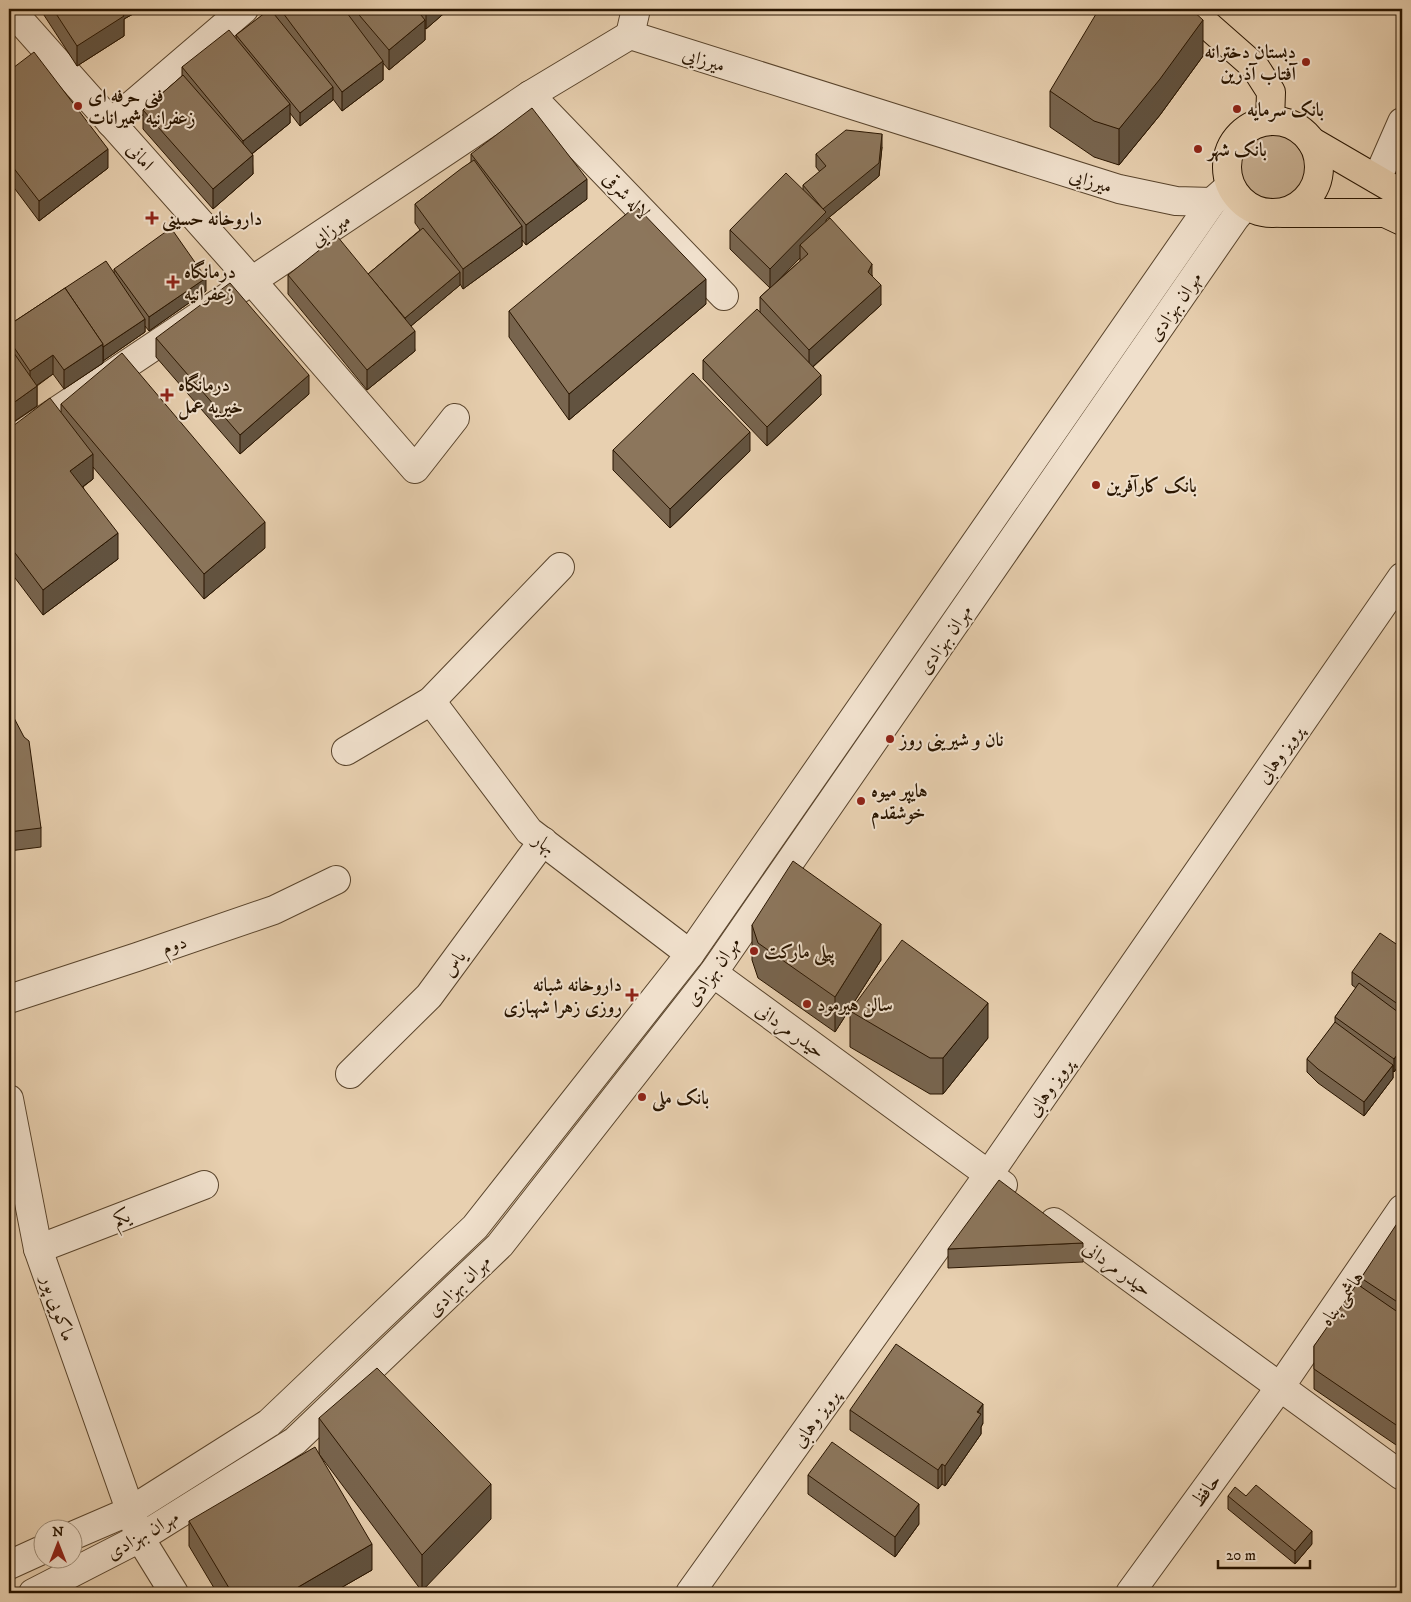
<svg xmlns="http://www.w3.org/2000/svg" width="1411" height="1602" font-family="'IM FELL DW Pica',Amiri,serif">
  <style>
    .green { fill: #c8b092; stroke: #786249 }
    .lines { fill: none; stroke-linecap: round; stroke-linejoin: round }
    .minor-casing { stroke: #59442c; stroke-width: 30 }
    .major-casing { stroke: #291500; stroke-width: 30 }
    .minor { stroke: #f0e0cc; stroke-width: 28 }
    .major { stroke: #e8d0b0; stroke-width: 28 }
    .wall { fill: #78654f; stroke: #291500; fill-rule: evenodd }
    .shaded-wall { fill: #625340; stroke: #291500 }
    .building { fill: #8c765c; stroke: #291500 }
    .poi-dot { fill: #8f2418; stroke: #f0e0cc; stroke-width: 2 }
    .labels { text-anchor: middle; stroke-width: 4; stroke-linejoin: round; paint-order: stroke }
    .poi-label { font-size: 19px; font-weight: bold; fill: #291500; stroke: #f0e0cc; text-anchor: start }
    .street-label { font-size: 19px; fill: #291500; stroke: #f0e0cc }
  </style>
  <rect width="100%" height="100%" fill="#e8d0b0"/>
  <filter id="stains"><feTurbulence type="fractalNoise" baseFrequency=".004" numOctaves="4"/><feColorMatrix values="0 0 0 0 .2 0 0 0 0 .09 0 0 0 0 .02 0 0 0 .5 -.17"/></filter>
  <radialGradient id="worn" r=".72"><stop offset=".6" stop-color="#630" stop-opacity="0"/><stop offset="1" stop-color="#630" stop-opacity=".3"/></radialGradient>
  <circle class="green" cx="1274" cy="167" r="38"/>
  <g class="lines">
    <g class="minor-casing">
      <g id="minor">
        <path d="M10,9l242,272 163,188 40,-51"/>
        <path d="M630,35l6,-26"/>
        <path d="M530,95l194,201"/>
        <path d="M111,123l133,-114"/>
        <path d="M1377,179l25,-57"/>
        <path d="M9,443l521,-348 100,-60 489,154 57,12 36,1"/>
        <path d="M431,701l98,130 161,123"/>
        <path d="M346,751l85,-50 129,-134"/>
        <path d="M713,973l290,212"/>
        <path d="M9,999l128,-42 137,-47 62,-30"/>
        <path d="M350,1074l79,-78 114,-155"/>
        <path d="M9,1099l29,150 102,289 34,55"/>
        <path d="M1054,1222l348,254"/>
        <path d="M38,1249l166,-64"/>
        <path d="M72,1536l58,-25 139,-88 206,-196 215,-273 522,-752 18,-16"/>
        <path d="M9,1565l33,-15"/>
        <path d="M33,1593l107,-55 155,-97 205,-196 213,-272 522,-755 11,-13"/>
        <path d="M690,1593l299,-419 413,-597"/>
        <path d="M1130,1593l150,-206 122,-178"/>
      </g>
    </g>
    <g class="major-casing">
      <g id="major">
        <path d="M1189,9l66,58 16,25 -1,29"/>
        <circle cx="1273" cy="167" r="46"/>
        <path d="M1311,141l91,53"/>
        <path d="M1282,213h103l17,8"/>
      </g>
    </g>
    <use href="#minor" class="minor"/>
    <use href="#major" class="major"/>
  </g>
  <g class="wall">
    <path d="M40,9h102l-18,10v17l-47,30z"/>
    <path d="M265,9h184l-23,20 -1,-1v12l-36,30 -6,-7v17l-41,31 -9,-12v1l-33,26 -10,-13v10l-38,31 1,20 -40,35 -70,-80v-19l39,-34v-9l54,-28v-4l31,-23z"/>
    <path d="M1203,56l-43,59 -41,50 -25,-8 -44,-30v-36z"/>
    <path d="M9,71l99,97 -69,53 -30,-40z"/>
    <path d="M882,147l-3,29 -53,44v2l46,53 9,30 -68,62 8,28 -54,51 -64,-67v-19l57,-48v-15l10,-9 -40,-39v-19l73,-40v-5l17,-13 -4,-5v-13zM800,258v3l-26,23z"/>
    <path d="M471,154l116,45 -61,46 -4,-5v6l-59,43 -3,-5v1l-49,41 4,25 -48,39 -79,-96v-19l80,-1 52,-44 -5,-7v-19l56,-42z"/>
    <path d="M114,269l92,22 -57,40 -4,-5v6l-42,29v-2v4l-39,26 -11,-15 -16,12v20l-28,19v-100l56,-37 49,-15z"/>
    <path d="M706,304l-137,116 -60,-83v-26z"/>
    <path d="M156,338l153,56 -69,60 -84,-97z"/>
    <path d="M61,404l204,144 -61,51 -111,-132v12l-10,8 35,72 -75,56 -34,-45v-141l52,-17z"/>
    <path d="M613,450l137,1 -80,77 -57,-58z"/>
    <path d="M9,715l32,113v19l-32,4z"/>
    <path d="M752,925l129,35 -46,72 -77,-54 -6,-18z"/>
    <path d="M1402,948v113l-8,11 -1,-1v7l-29,38 -46,-33 -11,-11v-13l28,-36v-6l21,-29 -4,-3v-13z"/>
    <path d="M850,1011l138,27 -45,56h-13l-80,-47z"/>
    <path d="M1402,1225v224l-88,-60v-43l47,-59v-9z"/>
    <path d="M1083,1243v19l-135,6v-19z"/>
    <path d="M850,1410l133,13 -2,4v7l-36,52 -3,-2 -4,5 -88,-59z"/>
    <path d="M319,1418l172,101 -70,71 -102,-136z"/>
    <path d="M808,1475l111,49 -24,33 -87,-63z"/>
    <path d="M1228,1496h18l66,48 -17,20 -67,-55z"/>
    <path d="M189,1521l183,49 -40,23h-115l-28,-47z"/>
  </g>
  <g class="shaded-wall">
    <path d="M118,9h24l-18,10v17l-47,30v-20z"/>
    <path d="M428,9h21l-23,20v-19z"/>
    <path d="M425,20v20l-36,30v-20z"/>
    <path d="M1203,20v36l-43,59 -41,50v-36z"/>
    <path d="M383,61v19l-41,31v-19z"/>
    <path d="M333,87v13l-33,26v-13z"/>
    <path d="M290,104v19l-47,38v-20z"/>
    <path d="M882,134v13l-3,29 -53,44v12l-26,13v13l-30,31v-20l53,-60z"/>
    <path d="M108,149v19l-69,53v-20z"/>
    <path d="M253,155v19l-40,35v-20z"/>
    <path d="M587,179v20l-61,46v-20z"/>
    <path d="M14,226v20l-5,2v-19z"/>
    <path d="M522,226v20l-59,43v-20z"/>
    <path d="M872,264v20l-4,-12z"/>
    <path d="M460,272v13l-55,46v-13z"/>
    <path d="M206,278v13l-57,40v-14z"/>
    <path d="M706,279v25l-137,116v-26z"/>
    <path d="M881,285v20l-72,65v-20z"/>
    <path d="M145,319v13l-42,29v-14z"/>
    <path d="M415,331v20l-48,39v-20z"/>
    <path d="M103,344v19l-39,26v-19z"/>
    <path d="M53,355v19l-23,16v-19z"/>
    <path d="M309,375v19l-69,60v-19z"/>
    <path d="M821,375v20l-54,51v-19z"/>
    <path d="M37,386v20l-28,19v-19z"/>
    <path d="M750,432v19l-80,77v-19z"/>
    <path d="M93,454v25l-23,17v-25z"/>
    <path d="M265,522v26l-61,51v-25z"/>
    <path d="M118,533v26l-75,56v-25z"/>
    <path d="M881,924v36l-46,72v-35z"/>
    <path d="M988,1003v35l-45,56v-36z"/>
    <path d="M1402,1048v13l-8,11v-13z"/>
    <path d="M1393,1065v13l-29,38v-14z"/>
    <path d="M983,1404v19l-2,4v7l-36,52v-20z"/>
    <path d="M942,1464v20l-4,5v-19z"/>
    <path d="M491,1484v35l-69,72v-36z"/>
    <path d="M919,1504v20l-24,33v-20z"/>
    <path d="M1312,1531v13l-17,20v-13z"/>
    <path d="M372,1544v26l-40,23h-44z"/>
  </g>
  <g class="building">
    <path d="M53,9h66l5,7 -47,30z"/>
    <path d="M270,9l63,78 -33,26 -64,-78z"/>
    <path d="M280,9h64l39,52 -41,31z"/>
    <path d="M354,9h62l9,11 -36,30z"/>
    <path d="M1099,9h92l12,11 -43,59 -41,50 -25,-8 -44,-30z"/>
    <path d="M229,30l61,74 -47,37 -61,-74z"/>
    <path d="M34,52l74,97 -69,52 -30,-39v-91z"/>
    <path d="M183,75l70,80 -40,34 -70,-79z"/>
    <path d="M532,108l55,71 -61,46 -55,-71z"/>
    <path d="M846,130l36,4 -3,29 -56,46 -20,-24 23,-19 -10,-12z"/>
    <path d="M474,160l48,66 -59,43 -48,-65 47,-36z"/>
    <path d="M786,173l40,39 -56,57 -40,-39z"/>
    <path d="M636,206l70,73 -137,115 -60,-83z"/>
    <path d="M9,214l5,12 -5,3z"/>
    <path d="M830,218l42,46 -4,8 13,13 -72,65 -49,-53 48,-43 -8,-9z"/>
    <path d="M171,228l35,50 -57,39 -35,-48z"/>
    <path d="M423,228l37,44 -55,46 -37,-44z"/>
    <path d="M337,236l78,95 -48,39 -79,-95z"/>
    <path d="M106,261l39,58 -42,28v-3l-38,-56z"/>
    <path d="M230,283l79,92 -69,60 -84,-97z"/>
    <path d="M65,288l38,56 -39,26 -11,-15 -23,16 -21,-31v-15z"/>
    <path d="M757,309l64,66 -54,52 -64,-67z"/>
    <path d="M9,346l28,40 -28,20z"/>
    <path d="M122,353l143,169 -61,52 -143,-170z"/>
    <path d="M693,373l57,59 -80,77 -57,-59z"/>
    <path d="M50,398l43,56 -23,17 48,62 -75,57 -34,-45v-116z"/>
    <path d="M9,715l4,1 11,21 5,4 12,87 -32,4z"/>
    <path d="M793,861l88,63 -46,73 -77,-54 -6,-18z"/>
    <path d="M1380,933l22,15v59l-50,-35z"/>
    <path d="M902,940l86,63 -45,55h-13l-80,-47z"/>
    <path d="M1359,983l43,32v33l-8,11 -59,-42z"/>
    <path d="M1335,1022l58,43 -29,37 -46,-33 -11,-10z"/>
    <path d="M999,1180l84,63 -135,6z"/>
    <path d="M1398,1222l4,3v80l-41,-27z"/>
    <path d="M1357,1284l45,31v114l-88,-60v-23z"/>
    <path d="M896,1344l87,60 -6,8 4,2 -36,52 -3,-2 -4,6 -88,-60z"/>
    <path d="M377,1368l114,116 -69,71 -103,-137z"/>
    <path d="M832,1442l87,62 -24,33 -87,-62z"/>
    <path d="M315,1447l57,97 -84,49h-56l-43,-72z"/>
    <path d="M1256,1485l56,46 -17,20 -67,-55 7,-9 11,9z"/>
    <path d="M426,1587l4,6h-14z"/>
  </g>
  <g class="poi-dot">
    <circle cx="1306" cy="62" r="5"/>
    <circle cx="78" cy="106" r="5"/>
    <circle cx="1237" cy="109" r="5"/>
    <circle cx="1198" cy="149" r="5"/>
    <path d="M149.5 210.5h5v5h5v5h-5v5h-5v-5h-5v-5h5z"/>
    <path d="M170.5 274.5h5v5h5v5h-5v5h-5v-5h-5v-5h5z"/>
    <path d="M164.5 387.5h5v5h5v5h-5v5h-5v-5h-5v-5h5z"/>
    <circle cx="1096" cy="485" r="5"/>
    <circle cx="890" cy="739" r="5"/>
    <circle cx="861" cy="801" r="5"/>
    <circle cx="754" cy="951" r="5"/>
    <path d="M629.5 987.5h5v5h5v5h-5v5h-5v-5h-5v-5h5z"/>
    <circle cx="807" cy="1004" r="5"/>
    <circle cx="642" cy="1097" r="5"/>
  </g>
  <g class="labels">
    <g class="poi-label">
      <text x="1296" y="58" text-anchor="end">دبستان دخترانه<tspan x="1296" dy="22">آفتاب آذرین</tspan></text>
      <text x="88" y="102">فنی حرفه ای<tspan x="88" dy="22">زعفرانیه شمیرانات</tspan></text>
      <text x="1247" y="116">بانک سرمایه</text>
      <text x="1208" y="156">بانک شهر</text>
      <text x="162" y="225">داروخانه حسینی</text>
      <text x="184" y="278">درمانگاه<tspan x="184" dy="22">زعفرانیه</tspan></text>
      <text x="178" y="391">درمانگاه<tspan x="178" dy="22">خیریه عمل</tspan></text>
      <text x="1106" y="492">بانک کارآفرین</text>
      <text x="900" y="746">نان و شيرينى روز</text>
      <text x="871" y="797">هایپر میوه<tspan x="871" dy="22">خوشقدم</tspan></text>
      <text x="764" y="958">پیلی مارکت</text>
      <text x="622" y="991" text-anchor="end">داروخانه شبانه<tspan x="622" dy="22">روزی زهرا شهبازی</tspan></text>
      <text x="817" y="1011">سالن هیرمود</text>
      <text x="652" y="1104">بانک ملی</text>
    </g>
    <g class="street-label">
      <text transform="translate(704 59) rotate(17)" y="7">میرزایی</text>
      <text transform="translate(141 156) rotate(48)" y="7">امانی</text>
      <text transform="translate(1091 180) rotate(17)" y="7">میرزایی</text>
      <text transform="translate(627 195) rotate(46)" y="7">لاله شرقی</text>
      <text transform="translate(330 229) rotate(-34)" y="7">میرزایی</text>
      <text transform="translate(1174 306) rotate(-55)" y="7">مهران بهزادی</text>
      <text transform="translate(944 639) rotate(-55)" y="7">مهران بهزادی</text>
      <text transform="translate(1279 754) rotate(-55)" y="7">پرویز وهابی</text>
      <text transform="translate(545 843) rotate(37)" y="7">بهار</text>
      <text transform="translate(174 944) rotate(-19)" y="7">دوم</text>
      <text transform="translate(453 963) rotate(-54)" y="7">یاس</text>
      <text transform="translate(712 971) rotate(-54)" y="7">مهران بهزادی</text>
      <text transform="translate(791 1030) rotate(36)" y="7">حیدر مردانی</text>
      <text transform="translate(1049 1087) rotate(-55)" y="7">پرویز وهابی</text>
      <text transform="translate(121 1217) rotate(-21)" y="7">یکم</text>
      <text transform="translate(1118 1268) rotate(36)" y="7">حیدر مردانی</text>
      <text transform="translate(458 1285) rotate(-44)" y="7">مهران بهزادی</text>
      <text transform="translate(1341 1298) rotate(-55)" y="7">هاشمی پناه</text>
      <text transform="translate(59 1308) rotate(71)" y="7">ماکویی‌ پور</text>
      <text transform="translate(815 1418) rotate(-54)" y="7">پرویز وهابی</text>
      <text transform="translate(1205 1490) rotate(-54)" y="7">حافظ</text>
      <text transform="translate(142 1534) rotate(-30)" y="7">مهران بهزادی</text>
    </g>
  </g>
  <rect width="1411" height="1602" fill="none" stroke="#e8d0b0" stroke-width="30"/>
  <rect x="10" y="10" width="1391" height="1582" fill="none" stroke="#291500" stroke-width="2.5"/>
  <rect x="15" y="15" width="1381" height="1572" fill="none" stroke="#291500"/>
  <g transform="translate(58 1544)"><circle r="24" fill="#f0e0cc" stroke="#a08f7a"/>
  <path d="M0-4L9 19L0 12L-9 19Z" fill="#8f2418"/>
  <text y="-8" font-size="14" font-weight="bold" text-anchor="middle" fill="#291500">N</text>
  </g>
  <path d="M1218 1560v8h92v-8" fill="none" stroke="#291500" stroke-width="2.5"/>
  <text x="1226" y="1560" font-size="15" fill="#291500" stroke="#f0e0cc" stroke-width="4" paint-order="stroke">20 m</text>
  <rect width="100%" height="100%" filter="url(#stains)"/>
  <rect width="100%" height="100%" fill="url(#worn)"/>
</svg>
